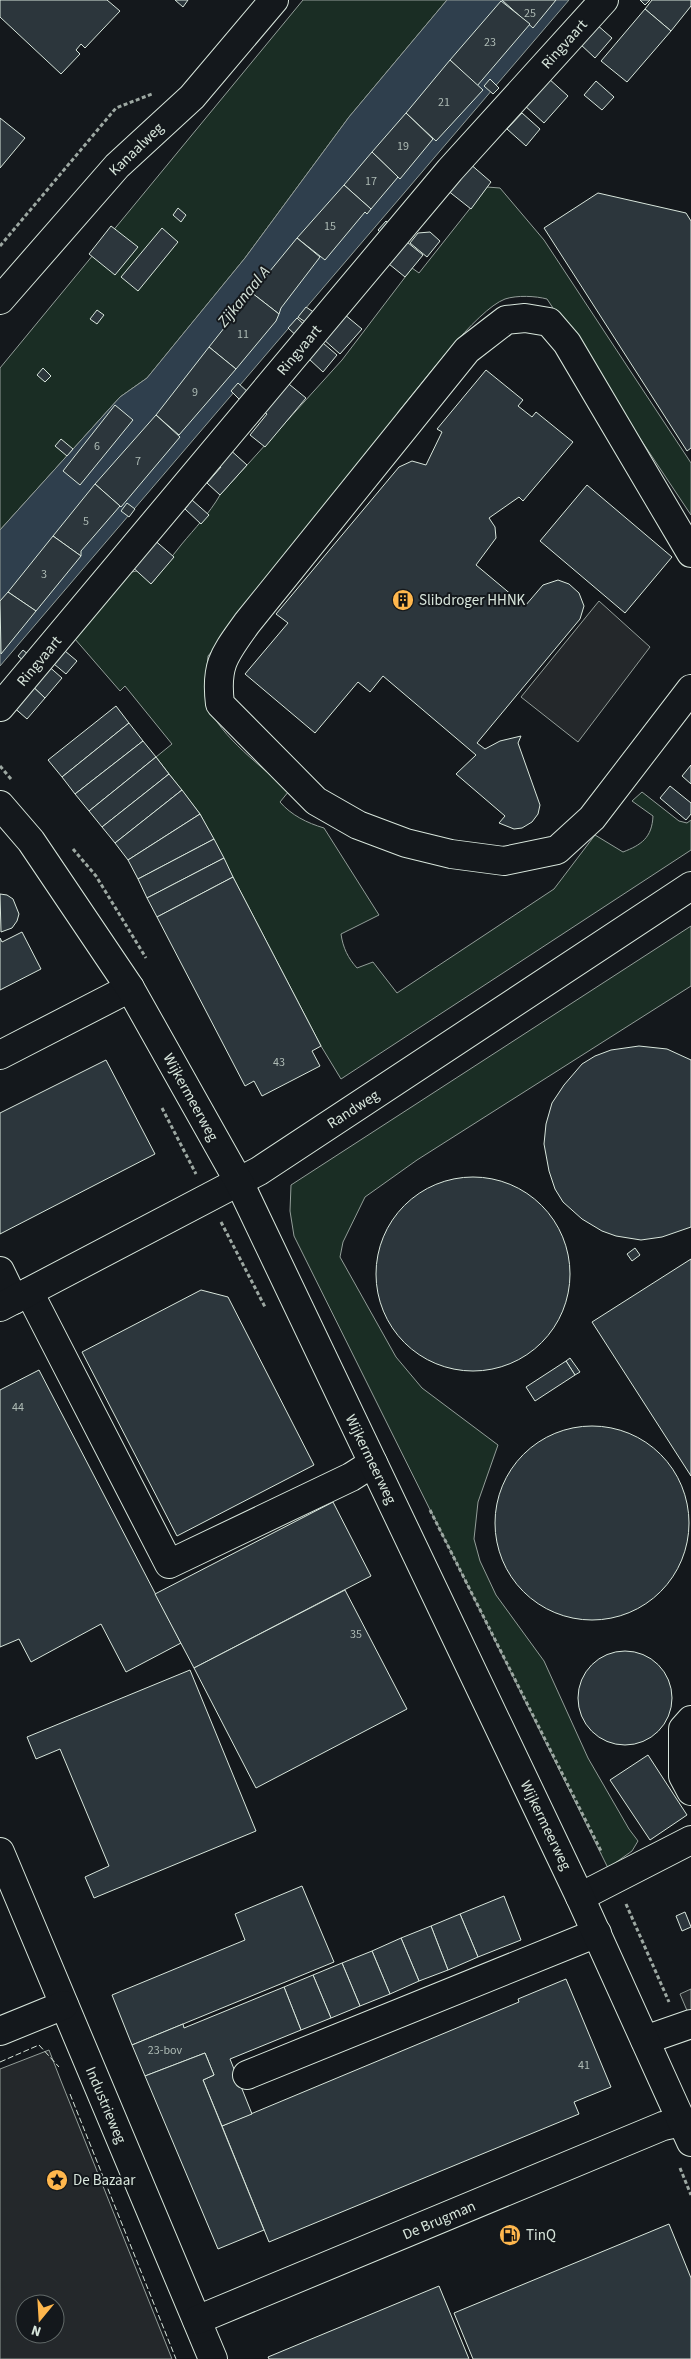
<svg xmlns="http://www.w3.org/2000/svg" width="691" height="2359" font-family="'Source Sans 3',sans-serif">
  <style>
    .green { fill: #1a2d24; stroke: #939e99 }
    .parking { fill: #24282b; stroke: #939e99; fill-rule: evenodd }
    .water { fill: #2f3f4d; stroke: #939e99 }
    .building { fill: #2c363c; stroke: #d8e6dc }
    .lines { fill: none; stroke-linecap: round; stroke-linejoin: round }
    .minor-casing { stroke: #d8e6dc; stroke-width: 30 }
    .major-casing { stroke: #d8e6dc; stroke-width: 30 }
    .path { stroke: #9da8a2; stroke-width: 3; stroke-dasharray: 4 2.5; stroke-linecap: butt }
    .minor { stroke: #14181c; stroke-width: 28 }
    .major { stroke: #14181c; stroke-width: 28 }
    .fence { stroke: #d8e6dc; stroke-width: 1; stroke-dasharray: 6 2.5; stroke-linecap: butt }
    .labels { text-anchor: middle; stroke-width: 4; stroke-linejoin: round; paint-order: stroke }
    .number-label { font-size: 12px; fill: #adbab4 }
    .street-label { font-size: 15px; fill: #d8e6dc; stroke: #14181c }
    .poi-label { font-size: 15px; fill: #d8e6dc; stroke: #14181c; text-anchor: start }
    .water-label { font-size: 16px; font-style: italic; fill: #d8e6dc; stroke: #14181c }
  </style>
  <rect width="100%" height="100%" fill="#14181c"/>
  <g class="green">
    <path d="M303,0h144l-98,117 -104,141 -98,120 -27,19 -120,133v-162z"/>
    <path d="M487,187l13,1 44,52 147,223v52l-144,-216c-11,-3 -30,-4 -42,0 -29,11 -84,86 -107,113v15l-190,229c-1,15 -4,36 1,50 9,29 57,64 80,85l-9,11c11,13 27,21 44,26l55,87 -38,19c2,14 7,24 16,34l16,-6 24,31 157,-104 41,-54 28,17c18,-7 29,-14 30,-36l-21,-15 10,-9 37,29 8,2 4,-3v30l-350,229 -20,-33 -121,-232 -44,-57 16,-13 -47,-58 -5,5 -52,-60 58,-58 11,-2 15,12c10,-12 19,-26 29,-38 14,-17 28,-31 39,-50l122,-135 70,-92 7,5z"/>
    <path d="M691,926v60l-274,174 -52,37 -22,45 -3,15 56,100 26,31 76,57 -20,57 -4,37 6,22 16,34 48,66 44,97 41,71 9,12 -6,10 -24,17 -314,-632 -4,-25 1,-26z"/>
  </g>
  <g class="parking">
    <path d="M599,601l51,46 -72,95 -57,-45z"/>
    <path d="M691,1989v31l-11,-26z"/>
    <path d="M49,2050l12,31 111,278h-172v-290zM25,2304h30v30h-30z"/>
  </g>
  <path class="water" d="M447,0h122l-569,666v-136l120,-133 27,-19 98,-120 104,-141z"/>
  <g class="building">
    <path d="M0,0h107l13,11 -35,37 -4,-4 -5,6 4,4 -19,20 -61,-57z"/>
    <path d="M175,0h13l-5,7z"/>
    <path d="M502,0h54l-23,28z"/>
    <path d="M640,0h10l-5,5z"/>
    <path d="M652,0h39v6l-20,25 -26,-22z"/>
    <path d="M501,1l29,23 -53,62 -27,-26z"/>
    <path d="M645,9l26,22 -44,51 -26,-21z"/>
    <path d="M596,24l16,14 -17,20 -16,-15z"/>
    <path d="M450,60l33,30 -47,51 -30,-28z"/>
    <path d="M548,78l20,18 -24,27 -20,-18z"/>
    <path d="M490,79l9,9 -6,6 -9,-8z"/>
    <path d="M596,81l18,16 -12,13 -18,-15z"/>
    <path d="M406,113l27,26 -33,40 -28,-27z"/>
    <path d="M522,113l18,16 -14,17 -19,-17z"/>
    <path d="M0,118l25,20 -25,30z"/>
    <path d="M372,152l26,25 -27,32 -27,-24z"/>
    <path d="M469,163l22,19 -20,27 -24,-19z"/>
    <path d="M344,185l27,24 -4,5 -2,-2 -40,48 -28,-22z"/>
    <path d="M598,193l88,20 5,8v227l-4,3 -143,-223z"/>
    <path d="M178,208l8,7 -5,7 -8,-7z"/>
    <path d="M386,221l8,7 -8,10 -8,-8z"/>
    <path d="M111,226l27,21 -23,28 -26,-21z"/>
    <path d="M162,228l16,14 -40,49 -17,-14z"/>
    <path d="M430,232l10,9 -13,16 -17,-14 8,-10z"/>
    <path d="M297,238l23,19 -39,51 -2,6 -27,-21z"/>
    <path d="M407,242l16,13 -18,22 -16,-13z"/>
    <path d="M252,293l27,21 -3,7 -40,48 -27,-22z"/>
    <path d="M306,307l9,6 -7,11 -10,-7z"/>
    <path d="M97,310l7,5 -7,9 -7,-5z"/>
    <path d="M344,314l18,15 -22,25 -17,-15z"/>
    <path d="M297,318l12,11 -9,10 -12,-11z"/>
    <path d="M323,343l14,12 -14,17 -14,-13z"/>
    <path d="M209,347l27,22 -57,66 -23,-20z"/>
    <path d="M43,368l8,8 -6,6 -8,-7z"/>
    <path d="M486,370l37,30 -5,6 14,11 4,-5 37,30 -50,59 -4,-4 -30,21 6,9 1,11 -20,27 49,41 18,-21 15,-5 11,4 10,9 5,13 -4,13 -103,124 8,6 15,-8 21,-5 -3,7 22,62 -2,9 -6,8 -10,6 -8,1 -15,-6 6,-7 -49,-42 20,-19 -93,-79 -13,16 -12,-10 -43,51 -70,-59 43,-51 -12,-9 123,-147 13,-6 14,4 16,-33 -5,-3z"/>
    <path d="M284,380l22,18 -41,49 -15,-12 17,-21 -6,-4z"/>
    <path d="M238,383l11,10 -8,8 -10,-10z"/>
    <path d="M115,405l18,15 -53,65 -17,-14z"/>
    <path d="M156,415l24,22 -59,70 -26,-23z"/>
    <path d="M61,439l12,10 -6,7 -12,-10z"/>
    <path d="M227,447l20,18 -27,30 -13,-12 14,-16 -6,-5z"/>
    <path d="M95,484l25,22 -39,45v5l-28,-20z"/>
    <path d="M587,485l85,72 -47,56 -85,-72z"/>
    <path d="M192,500l17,15 -8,9 -16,-15z"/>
    <path d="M127,503l8,6 -6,8 -8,-6z"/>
    <path d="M53,536l28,20 -45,55 -28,-19z"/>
    <path d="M152,538l22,19 -23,27 -22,-20z"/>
    <path d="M8,592l28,19 -35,43 -1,-53z"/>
    <path d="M23,650l7,6 -5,6 -7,-6z"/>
    <path d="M65,651l12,10 -11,13 -12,-10z"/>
    <path d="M46,664l16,14 -17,20 -16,-15z"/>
    <path d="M29,683l16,15 -18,21 -16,-14z"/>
    <path d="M116,706l13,17 -67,54 -14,-17z"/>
    <path d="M129,723l14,18 -68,53 -13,-17z"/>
    <path d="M143,741l13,16 -67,54 -14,-17z"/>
    <path d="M156,757l13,17 -67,53 -13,-16z"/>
    <path d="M691,765v19l-9,-8z"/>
    <path d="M169,774l13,16 -67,53 -13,-16z"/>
    <path d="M670,786l21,17v11l-5,6 -26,-22z"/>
    <path d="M182,790l18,24 -72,46 -13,-17z"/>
    <path d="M200,814l14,25 -76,40 -10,-19z"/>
    <path d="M214,839l10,19 -77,40 -9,-19z"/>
    <path d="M224,858l9,19 -76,40 -10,-19z"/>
    <path d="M233,877l88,169 -9,5 8,15 -58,30 -8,-15 -9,5 -88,-169z"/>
    <path d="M0,894l7,1 6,4 6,15 -2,7 -5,7 -11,4z"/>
    <path d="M22,932l19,37 -41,21v-52l2,4z"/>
    <path d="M639,1046l28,3 24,11v167l-29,10 -21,3 -25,-4 -14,-5 -20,-12 -19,-17 -8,-13 -6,-18 -5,-27 2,-20 6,-21 12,-18 18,-21 13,-8 16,-6z"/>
    <path d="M106,1060l49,94 -155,80v-121z"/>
    <circle cx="473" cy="1274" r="97"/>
    <path d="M635,1248l5,7 -8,6 -5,-7z"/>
    <path d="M691,1259v217l-99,-154z"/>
    <path d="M201,1290l27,7 86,168 -137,71 -95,-184z"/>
    <path d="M570,1358l10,14 -5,3 -9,-14z"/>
    <path d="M566,1361l9,14 -40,26 -9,-14z"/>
    <path d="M39,1370l142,273 -55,29 -25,-48 -70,38 -12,-23 -19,8v-257z"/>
    <circle cx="592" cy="1523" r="97"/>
    <path d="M333,1502l38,74 -177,92 -39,-74z"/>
    <path d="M345,1590l62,119 -151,79 -62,-120z"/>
    <circle cx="625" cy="1698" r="47"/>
    <path d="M190,1670l66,161 -162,67 -9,-21 24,-11 -49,-117 -24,10 -9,-22z"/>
    <path d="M648,1755l39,60 -37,25 -40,-60z"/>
    <path d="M302,1886l32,76 -202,83 -20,-50 133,-55 -10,-26z"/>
    <path d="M504,1896l17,44 -43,17 -18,-43z"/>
    <path d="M685,1912l6,15 -9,4 -6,-15z"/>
    <path d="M460,1914l18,43 -30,13 -17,-44z"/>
    <path d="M431,1926l17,44 -29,11 -18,-43z"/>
    <path d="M401,1938l18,43 -29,13 -18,-43z"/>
    <path d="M372,1951l18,43 -30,12 -18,-43z"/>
    <path d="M342,1963l18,43 -29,12 -18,-43z"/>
    <path d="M313,1975l18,43 -30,12 -17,-43z"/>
    <path d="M566,1979l45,108 -37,15 5,12 -310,128 -47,-116 297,-124 -1,-3z"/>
    <path d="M284,1987l17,43 -71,29 22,55 -30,12 -19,-46 11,-5 -9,-22 -60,23 -13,-31 51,-21 1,4z"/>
    <path d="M205,2053l9,22 -11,5 61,150 -46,19 -73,-173z"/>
    <path d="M669,2224l22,54v81h-218l-19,-46z"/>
    <path d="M439,2286l30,73h-200l-1,-2z"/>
  </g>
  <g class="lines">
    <g class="minor-casing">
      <g id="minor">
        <path d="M691,553l-124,-210 -18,-21 -24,-4 -19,2 -39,30 -220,273c-22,31 -32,41 -27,81l96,97 42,24 48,18 45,11 53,7 53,-11 35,-32 99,-129"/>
        <path d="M0,707l450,-537 154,-170"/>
        <path d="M0,1055l130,-67"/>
        <path d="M0,1271l14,29"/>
        <path d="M29,1292l140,272 182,-87 22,-14"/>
        <path d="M0,1307l259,-136 432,-285"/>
        <path d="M691,1720l-8,9v47l8,15"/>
        <path d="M0,1852l213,507"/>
        <path d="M580,1897l111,-57"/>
        <path d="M0,2031l64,-26"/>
        <path d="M645,2040l46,-16"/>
        <path d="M247,2075l350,-142"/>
        <path d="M197,2320l466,-194 19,-4"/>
      </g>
    </g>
    <g class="major-casing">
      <g id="major">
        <path d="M0,300l117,-134 75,-69 82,-97"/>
        <path d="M0,805l31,36 99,147 109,194 341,715 111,245"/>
      </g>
    </g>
    <g class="path">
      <path d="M0,246l116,-138 36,-14"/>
      <path d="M0,766l11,13"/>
      <path d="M73,849l23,27 50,82"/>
      <path d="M162,1108l34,66"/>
      <path d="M221,1222l44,85"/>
      <path d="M430,1510l172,343"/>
      <path d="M626,1904l43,98"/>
      <path d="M680,2168l11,27"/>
    </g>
    <use href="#minor" class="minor"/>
    <use href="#major" class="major"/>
    <g class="fence">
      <path d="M0,2062l39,-17 20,22"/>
      <path d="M70,2094l106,265"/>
    </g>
  </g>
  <defs>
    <g id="building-disc" transform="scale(1.125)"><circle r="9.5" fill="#ffb74d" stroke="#14181c"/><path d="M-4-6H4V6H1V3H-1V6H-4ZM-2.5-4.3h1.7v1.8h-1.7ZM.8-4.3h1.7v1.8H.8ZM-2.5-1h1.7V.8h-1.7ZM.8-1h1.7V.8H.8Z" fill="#111"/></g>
    <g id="sight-disc" transform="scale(1.125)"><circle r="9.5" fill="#ffb74d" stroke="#14181c"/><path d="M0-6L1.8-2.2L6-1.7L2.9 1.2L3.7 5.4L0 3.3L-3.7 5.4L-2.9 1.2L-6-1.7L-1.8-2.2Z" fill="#111"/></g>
    <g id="fuel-disc" transform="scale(1.125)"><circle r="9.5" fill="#ffb74d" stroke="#14181c"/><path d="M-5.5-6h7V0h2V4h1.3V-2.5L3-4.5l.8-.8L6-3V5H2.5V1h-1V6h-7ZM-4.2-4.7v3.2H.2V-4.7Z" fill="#111"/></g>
  </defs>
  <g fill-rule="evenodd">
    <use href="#building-disc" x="403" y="600"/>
    <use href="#sight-disc" x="57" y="2180"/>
    <use href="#fuel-disc" x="510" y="2235"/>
  </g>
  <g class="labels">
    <g class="number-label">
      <text x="530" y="17">25</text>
      <text x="490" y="46">23</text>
      <text x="444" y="106">21</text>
      <text x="403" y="150">19</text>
      <text x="371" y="185">17</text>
      <text x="330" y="230">15</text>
      <text x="243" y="338">11</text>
      <text x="195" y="396">9</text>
      <text x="97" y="450">6</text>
      <text x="138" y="465">7</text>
      <text x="86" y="525">5</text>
      <text x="44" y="578">3</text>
      <text x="279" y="1066">43</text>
      <text x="18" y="1411">44</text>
      <text x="356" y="1638">35</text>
      <text x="165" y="2054">23-bov</text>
      <text x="584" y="2069">41</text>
    </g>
    <g class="street-label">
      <text transform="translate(564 44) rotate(-48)" y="5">Ringvaart</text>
      <text transform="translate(136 149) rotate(-44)" y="5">Kanaalweg</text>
      <text transform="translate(299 350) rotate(-50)" y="5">Ringvaart</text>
      <text transform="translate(39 661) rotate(-50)" y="5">Ringvaart</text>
      <text transform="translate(191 1097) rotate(61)" y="5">Wijkermeerweg</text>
      <text transform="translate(353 1109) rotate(-33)" y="5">Randweg</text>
      <text transform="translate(371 1459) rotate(64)" y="5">Wijkermeerweg</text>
      <text transform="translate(546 1825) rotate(64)" y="5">Wijkermeerweg</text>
      <text transform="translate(106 2105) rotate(67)" y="5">Industrieweg</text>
      <text transform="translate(439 2220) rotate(-23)" y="5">De Brugman</text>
    </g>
    <g class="poi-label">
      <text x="419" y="605">Slibdroger HHNK</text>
      <text x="73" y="2185">De Bazaar</text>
      <text x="526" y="2240">TinQ</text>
    </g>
    <g class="water-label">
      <text transform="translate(243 296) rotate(-51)" y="6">Zijkanaal A</text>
    </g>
  </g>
  <g transform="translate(40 2319) rotate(198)"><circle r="24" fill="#14181c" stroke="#626a69"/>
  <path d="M0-4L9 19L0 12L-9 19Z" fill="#ffb74d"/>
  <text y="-8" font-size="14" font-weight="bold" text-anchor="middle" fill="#d8e6dc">N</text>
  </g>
</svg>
